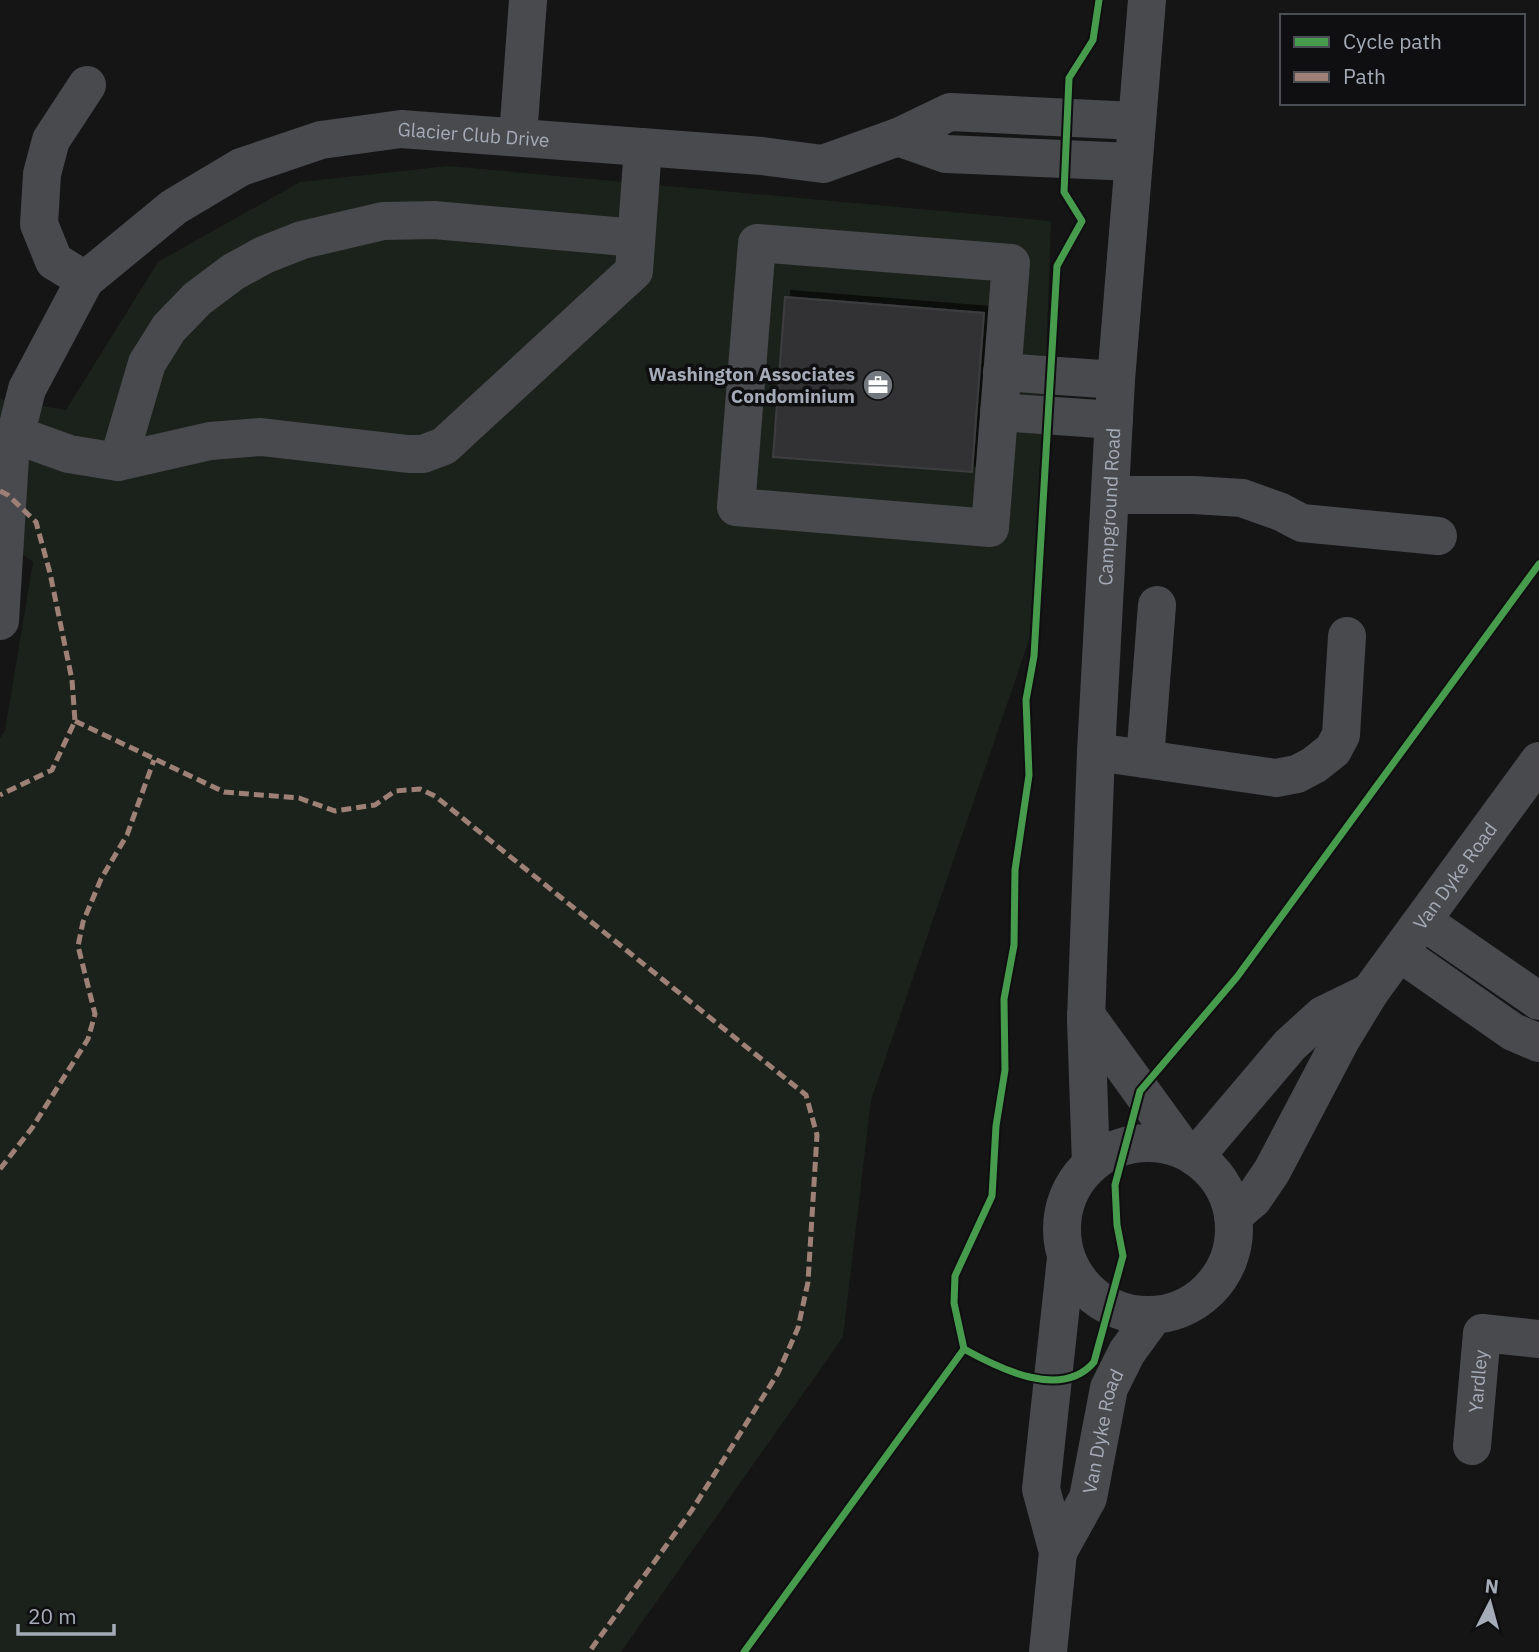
<svg xmlns="http://www.w3.org/2000/svg" width="1539" height="1652" font-family="'IBM Plex Sans',sans-serif">
  <style>
    .green { fill: #1b221b }
    .building { fill: #333334; stroke: #3d3e41; stroke-width: 2; filter: url(#shadow) }
    .lines { fill: none; stroke-linecap: round; stroke-linejoin: round }
    .minor { stroke: #494a4e; stroke-width: 38 }
    .quiet { stroke: #9e8076; stroke-width: 5; stroke-dasharray: 10 5; stroke-linecap: butt }
    .cycleway-casing { stroke: #0f0f11; stroke-width: 11 }
    .cycleway { stroke: #469c4c; stroke-width: 7 }
    .labels { text-anchor: middle; stroke-width: 7; stroke-linejoin: round; paint-order: stroke }
    .street-label { font-size: 19px; fill: #a5acb7; stroke: #0f0f11 }
    .poi-label { font-size: 19px; font-weight: bold; fill: #a5acb7; stroke: #0f0f11; text-anchor: end }
  </style>
  <defs>
    <filter id="shadow"><feDropShadow dx="6" dy="-6" stdDeviation="0" flood-color="#0009"/></filter>
  </defs>
  <rect width="100%" height="100%" fill="#151515"/>
  <path class="green" d="M449,166l602,55 -14,396 -166,483 -28,237 -222,315h-621v-914l5,-7 28,-169 -33,-24v-139l66,11 92,-148 142,-80z"/>
  <path class="building" d="M785,297l199,16 -12,159 -199,-15z"/>
  <g class="lines">
    <g class="minor">
      <path d="M518,137l10,-137"/>
      <path d="M1133,162l-187,-8 -48,-17 52,-25 186,9"/>
      <path d="M757,243l254,20 -21,265 -254,-21z"/>
      <path d="M85,280l-31,-19 -15,-37 3,-50 9,-34 36,-55"/>
      <path d="M1002,372l114,8"/>
      <path d="M999,412l115,8"/>
      <path d="M16,435l53,19 49,8 92,-21 51,-4 147,17h15l21,-8 190,-175 9,-124"/>
      <path d="M118,462l29,-99 22,-35 28,-29 36,-27 31,-17 38,-15 81,-19 51,-1 202,18"/>
      <path d="M1110,495h84l48,3 39,14 21,11 136,13"/>
      <path id="s1" d="M0,621l10,-164 17,-68 58,-109 89,-73 67,-40 80,-27 80,-11 361,27 61,8 75,-27"/>
      <path d="M1096,752l180,26 21,-4 17,-9 19,-15 8,-15 6,-99"/>
      <path d="M1145,759l12,-154"/>
      <path d="M1423,921l116,80"/>
      <path d="M1400,953l113,79 26,11"/>
      <path d="M1086,1015l97,134"/>
      <circle cx="1148" cy="1229" r="86"/>
      <path d="M1195,1157l95,-112 33,-30 47,-23"/>
      <path id="s2" d="M1091,1164l-5,-144 10,-268 20,-372 31,-380"/>
      <path id="s3" d="M1233,1216l20,-17 19,-28 70,-133 28,-46 169,-231"/>
      <path id="s4" d="M1472,1446l10,-113 57,6"/>
      <path id="s5" d="M1058,1552l30,-54 21,-110 18,-36 27,-37"/>
      <path d="M1048,1652l10,-100 -17,-63 25,-231"/>
    </g>
    <g class="quiet">
      <path d="M0,491l8,4 28,27 14,51 22,107 3,41 -23,49 -52,25"/>
      <path d="M75,721l149,71 75,6 36,13 40,-6 20,-14 25,-2 15,7 371,299 11,40 -9,147 -10,46 -20,45 -86,137 -103,142"/>
      <path d="M0,1169l32,-41 56,-89 7,-25 -17,-68 5,-24 18,-43 26,-44 27,-75"/>
    </g>
    <g class="cycleway-casing">
      <g id="cycleway">
        <path d="M964,1349l-10,-46 1,-27 37,-80 4,-70 9,-56 -1,-71 10,-54 1,-75 14,-95 -3,-75 8,-44 23,-390 25,-45 -18,-29 5,-114 24,-38 6,-40"/>
        <path d="M744,1652l220,-303c36,20 98,51 130,13l29,-106 -6,-31 -2,-40 25,-94 97,-114 302,-413"/>
      </g>
    </g>
    <use href="#cycleway" class="cycleway"/>
  </g>
  <defs>
    <g id="office-disc" transform="scale(1.575)"><circle r="9.5" fill="#73777e" stroke="#0f0f11"/><path d="M-6-3h4V-5.5h4V-3h4V5H-6ZM-1-4.5V-3h2v-1.5ZM-6 0V1H6V0Z" fill="#fff"/></g>
  </defs>
  <g fill-rule="evenodd">
    <use href="#office-disc" x="878" y="385"/>
  </g>
  <g class="labels">
    <g class="street-label">
      <text dy="7" stroke="none"><textPath href="#s1" startOffset="789">Glacier Club Drive</textPath></text>
      <text dy="7" stroke="none"><textPath href="#s2" startOffset="658">Campground Road</textPath></text>
      <text dy="7" stroke="none"><textPath href="#s3" startOffset="408">Van Dyke Road</textPath></text>
      <text dy="7" stroke="none"><textPath href="#s4" startOffset="65">Yardley</textPath></text>
      <text dy="7" stroke="none"><textPath href="#s5" startOffset="130">Van Dyke Road</textPath></text>
    </g>
    <g class="poi-label">
      <text x="855" y="381">Washington Associates<tspan x="855" dy="22">Condominium</tspan></text>
    </g>
  </g>
  <rect x="1280" y="14" width="245" height="91" fill="#0f0f11" stroke="#4b4e53" stroke-width="2"/>
  <rect x="1294" y="37" width="35" height="10" fill="#469c4c" stroke="#4b4e53" stroke-width="2"/>
  <text x="1343" y="49" font-size="21" fill="#a5acb7">Cycle path</text>
  <rect x="1294" y="72" width="35" height="10" fill="#9e8076" stroke="#4b4e53" stroke-width="2"/>
  <text x="1343" y="84" font-size="21" fill="#a5acb7">Path</text>
  <g transform="translate(1490 1603) rotate(6)" stroke="#0f0f11" stroke-width="5" paint-order="stroke">
  <path d="M0-5L12 26L0 18L-12 26Z" fill="#a5acb7"/>
  <text y="-10" font-size="19" font-weight="bold" text-anchor="middle" fill="#a5acb7">N</text>
  </g>
  <path d="M18 1624v10h96v-10" fill="none" stroke="#a5acb7" stroke-width="3.5"/>
  <text x="28" y="1624" font-size="21" fill="#a5acb7" stroke="#0f0f11" stroke-width="5" paint-order="stroke">20 m</text>
</svg>
